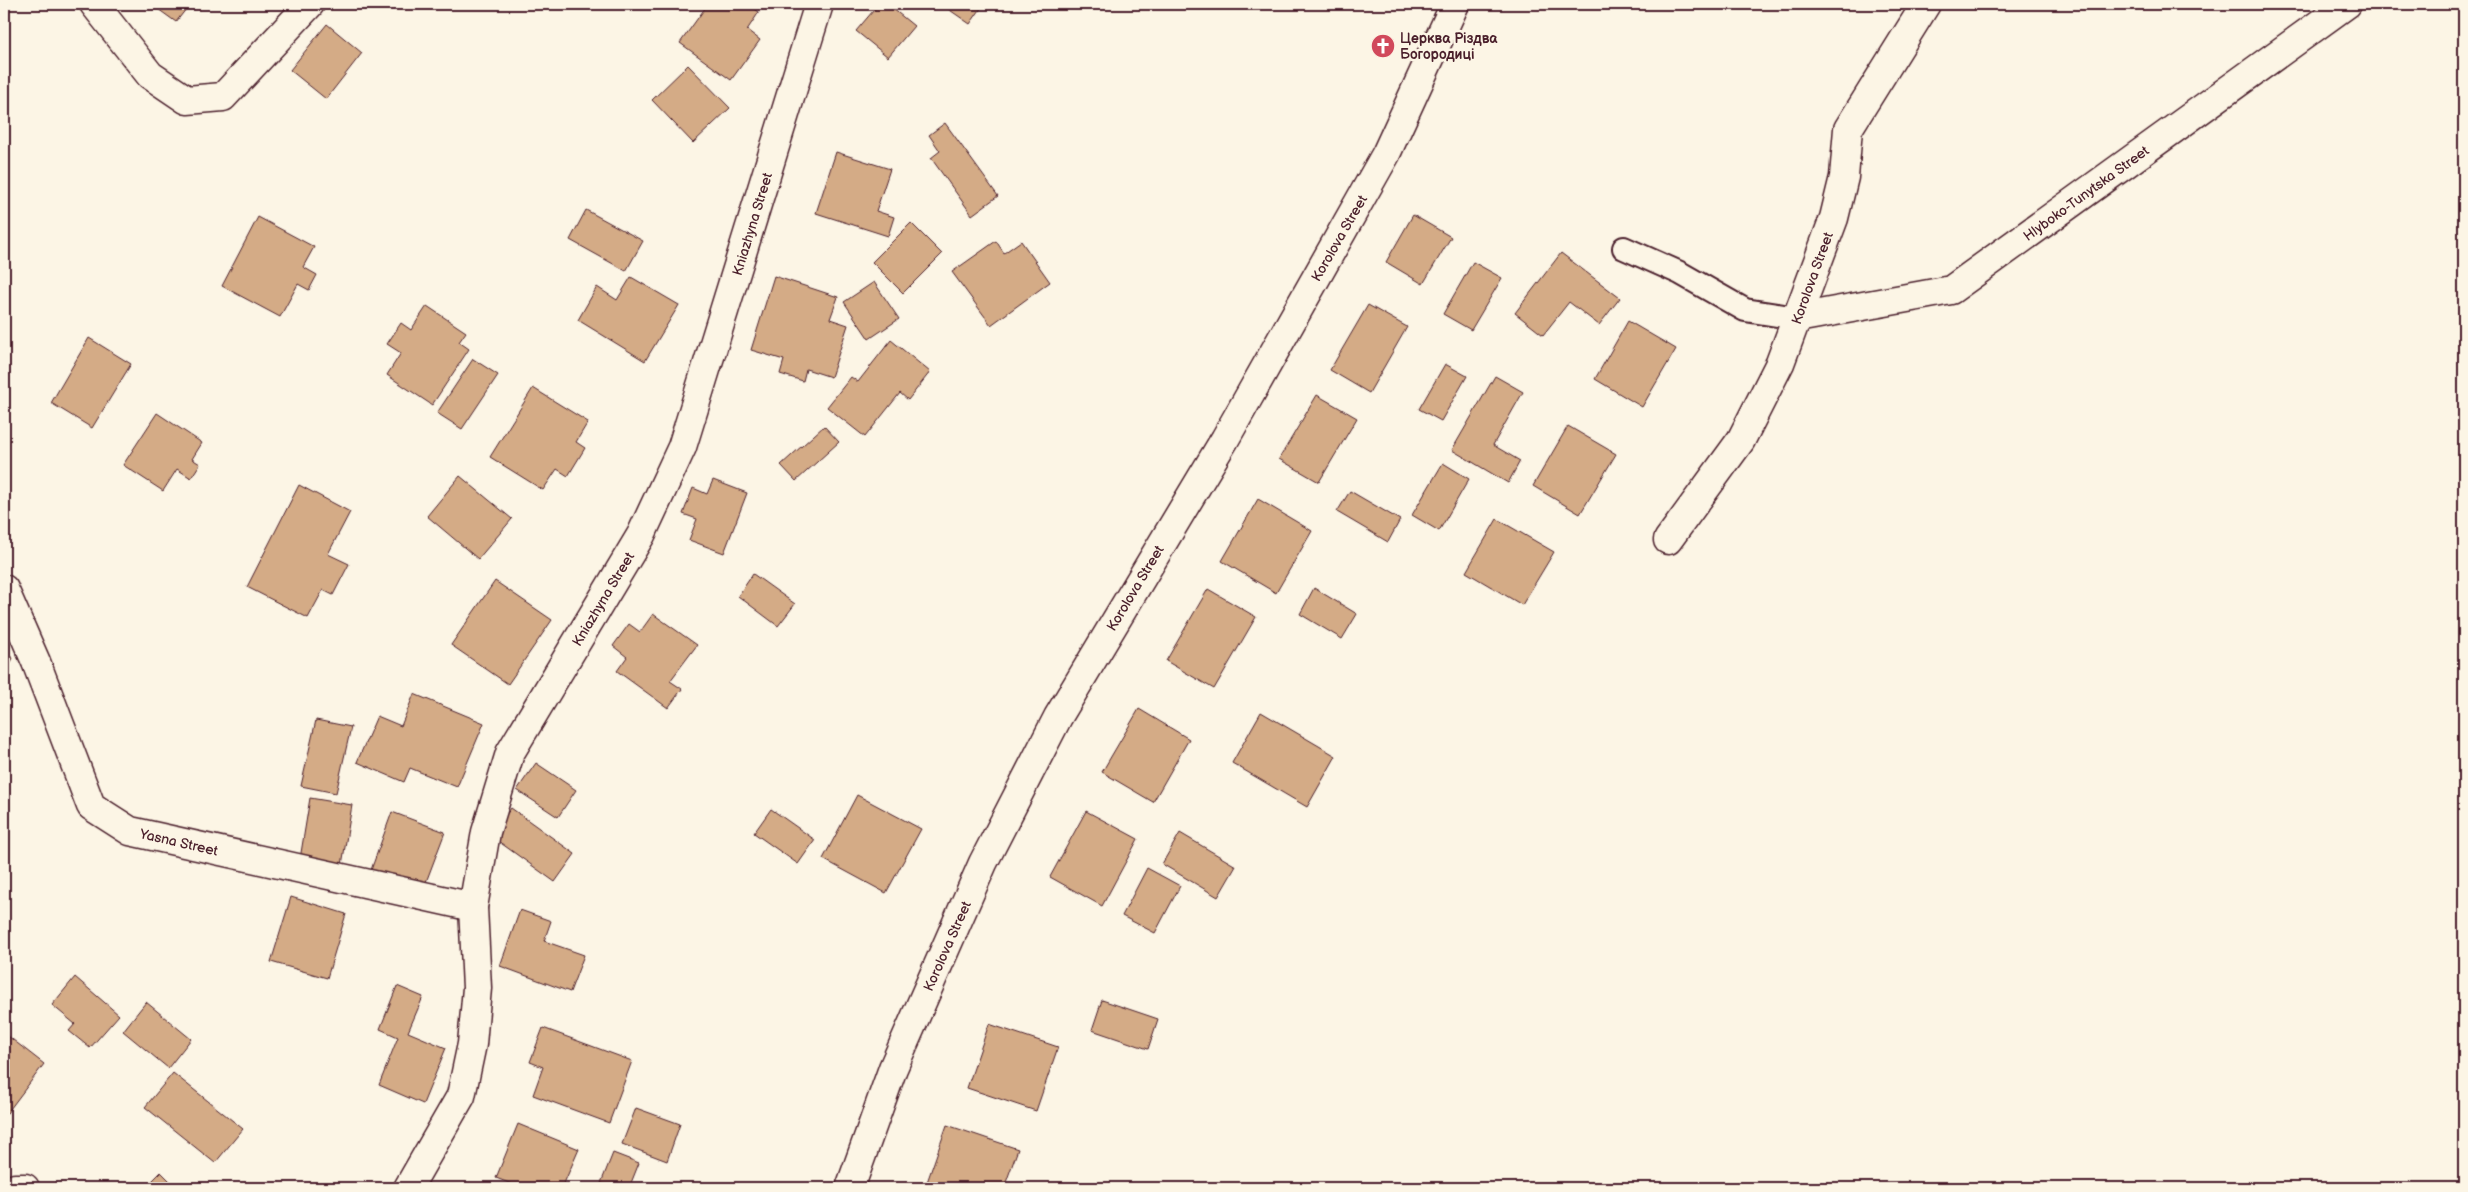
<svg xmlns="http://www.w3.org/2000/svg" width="2468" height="1192" font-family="'Balsamiq Sans',sans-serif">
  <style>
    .building { fill: #d4ab86; stroke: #4a1f2b }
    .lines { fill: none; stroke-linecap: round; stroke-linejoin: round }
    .service-casing { stroke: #4a1f2b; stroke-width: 26 }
    .minor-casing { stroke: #4a1f2b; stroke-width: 31 }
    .service { stroke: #fcf5e5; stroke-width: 22 }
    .minor { stroke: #fcf5e5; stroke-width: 28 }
    .labels { text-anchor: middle; stroke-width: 5; stroke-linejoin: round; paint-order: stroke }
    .poi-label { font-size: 14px; font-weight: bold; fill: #4a1f2b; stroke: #fcf5e5; text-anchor: start }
    .street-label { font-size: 14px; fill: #4a1f2b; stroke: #fcf5e5 }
  </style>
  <rect width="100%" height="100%" fill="#fcf5e5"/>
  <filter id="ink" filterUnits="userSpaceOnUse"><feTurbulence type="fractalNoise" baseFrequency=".02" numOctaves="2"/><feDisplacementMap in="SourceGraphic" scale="10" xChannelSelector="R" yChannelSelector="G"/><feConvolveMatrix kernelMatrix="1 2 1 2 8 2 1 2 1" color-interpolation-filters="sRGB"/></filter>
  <g filter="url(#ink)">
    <g class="building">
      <path d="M151,4h39l-14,18z"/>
      <path d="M708,4h40l11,8 -12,18 13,10 -29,40 -51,-37z"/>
      <path d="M879,4h8l27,22 -26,31 -32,-26z"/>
      <path d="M941,4h43l-14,20z"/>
      <path d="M327,24l35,29 -36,46 -36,-29z"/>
      <path d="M688,65l42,43 -37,35 -41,-43z"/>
      <path d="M945,123l53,73 -26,19 -41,-57 9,-7 -11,-16z"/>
      <path d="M836,152l54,17 -14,42 18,6 -6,19 -72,-23z"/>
      <path d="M586,210l57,31 -17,30 -56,-31z"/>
      <path d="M1413,215l38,22 -28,47 -37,-22z"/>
      <path d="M258,217l56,30 -11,20 14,8 -8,15 -11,-6 -18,33 -58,-31z"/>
      <path d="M911,223l31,31 -39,39 -31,-31z"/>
      <path d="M996,241l8,12 17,-12 29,41 -59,43 -39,-53z"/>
      <path d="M1561,253l59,45 -21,27 -30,-23 -26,33 -28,-22z"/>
      <path d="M1473,262l29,16 -31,52 -28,-16z"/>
      <path d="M774,276l64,21 -8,22 18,6 -17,52 -25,-8 -3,12 -23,-7 4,-14 -33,-10z"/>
      <path d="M631,277l48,28 -34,56 -67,-41 19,-33 20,13z"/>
      <path d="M874,282l25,37 -30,20 -25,-37z"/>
      <path d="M1368,305l39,22 -38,66 -39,-23z"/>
      <path d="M427,306l39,26 -7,10 10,7 -37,56 -45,-30 14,-22 -14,-9 14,-21 10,7z"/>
      <path d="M1628,321l48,28 -34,58 -47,-28z"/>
      <path d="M89,338l42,26 -39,64 -41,-25z"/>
      <path d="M891,340l39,32 -22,28 -8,-7 -35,44 -38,-30 24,-30 7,5z"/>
      <path d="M473,359l25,16 -36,54 -25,-16z"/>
      <path d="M1445,364l22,12 -26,45 -22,-12z"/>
      <path d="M1495,376l28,16 -30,53 27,16 -12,22 -56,-33z"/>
      <path d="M533,388l55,34 -12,20 9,6 -17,28 -11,-7 -14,21 -53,-33z"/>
      <path d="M1317,395l40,23 -38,64 -40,-23z"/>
      <path d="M157,413l45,30 -10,16 8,5 -9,14 -14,-9 -14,22 -40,-26z"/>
      <path d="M824,426l15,16 -43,39 -15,-16z"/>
      <path d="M1568,426l48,28 -36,60 -47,-28z"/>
      <path d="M1443,463l26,16 -30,52 -27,-16z"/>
      <path d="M460,476l52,43 -34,40 -51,-43z"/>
      <path d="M713,480l34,13 -23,60 -35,-13 8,-21 -14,-5 10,-26 14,6z"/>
      <path d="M299,485l51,27 -22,42 21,10 -16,31 -10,-5 -15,28 -61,-31z"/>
      <path d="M1350,491l50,29 -12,22 -51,-30z"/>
      <path d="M1258,499l54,32 -36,62 -54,-32z"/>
      <path d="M1497,519l57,33 -32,53 -56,-33z"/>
      <path d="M753,574l42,30 -17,22 -40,-30z"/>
      <path d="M495,581l57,39 -44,64 -57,-39z"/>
      <path d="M1314,588l43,26 -15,25 -42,-25z"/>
      <path d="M1208,589l48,28 -42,72 -48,-28z"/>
      <path d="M653,614l44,31 -27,36 12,8 -14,19 -51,-37 10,-14 -14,-11 16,-22 11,8z"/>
      <path d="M4,653l9,5 -9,18z"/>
      <path d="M414,694l70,29 -27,64 -47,-19 -6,14 -47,-20 20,-46 24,10z"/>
      <path d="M1139,709l50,30 -36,63 -51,-30z"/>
      <path d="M1261,712l75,44 -29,51 -75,-44z"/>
      <path d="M316,720l35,7 -15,66 -35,-7z"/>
      <path d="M536,763l40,27 -18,27 -41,-27z"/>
      <path d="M857,795l64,34 -35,64 -63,-34z"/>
      <path d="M310,798l42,7 -10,60 -42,-6z"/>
      <path d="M511,808l64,46 -20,28 -64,-46z"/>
      <path d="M771,809l44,31 -17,24 -44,-31z"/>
      <path d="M1086,811l52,28 -36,67 -52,-29z"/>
      <path d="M392,812l53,20 -22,58 -52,-20z"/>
      <path d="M1180,833l56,33 -18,31 -56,-33z"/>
      <path d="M1147,868l33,18 -25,47 -33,-17z"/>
      <path d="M291,897l55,17 -19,64 -56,-16z"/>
      <path d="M520,910l31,11 -7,20 40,14 -14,37 -70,-26z"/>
      <path d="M75,977l44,38 -29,33 -21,-17 6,-7 -23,-19z"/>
      <path d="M397,986l26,11 -15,35 38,16 -23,56 -44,-19 19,-48 -18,-8z"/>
      <path d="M1102,1000l56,19 -10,30 -56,-19z"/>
      <path d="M146,1002l45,37 -23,29 -45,-37z"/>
      <path d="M989,1024l69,23 -22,64 -69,-23z"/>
      <path d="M543,1028l89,33 -23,62 -76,-28 10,-28 -13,-5z"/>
      <path d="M8,1036l36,28 -40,53v-75z"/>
      <path d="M173,1073l70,56 -28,34 -70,-56z"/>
      <path d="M636,1108l44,16 -13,37 -45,-17z"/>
      <path d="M518,1124l61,25 -17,39h-40l-26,-10z"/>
      <path d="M947,1125l71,24 -14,39h-79z"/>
      <path d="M613,1153l26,10 -10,25h-15l-13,-5z"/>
      <path d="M161,1172l16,16h-32z"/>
    </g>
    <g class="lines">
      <g class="service-casing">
        <path id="service" d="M1624,248l56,25 65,37 52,8"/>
      </g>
      <g class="minor-casing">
        <g id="minor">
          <path d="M94,4l56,71 37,25 36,-3 87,-93"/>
          <path d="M1797,318l154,-28 396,-286"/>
          <path d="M1668,540l73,-100 39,-77 54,-145 10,-41 4,-48 78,-125"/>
          <path d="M4,589l32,73 55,144 39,25 343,76"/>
          <path d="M15,1188h10"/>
          <path d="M408,1188l53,-92 11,-52 5,-56 -4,-81 13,-75 24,-79 131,-218 41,-88 137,-443"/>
          <path d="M850,1188l43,-120 90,-205 75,-146 167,-278 161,-285 69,-150"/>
        </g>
      </g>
      <use href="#service" class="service"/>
      <use href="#minor" class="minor"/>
    </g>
  </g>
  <defs>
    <g id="church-disc" transform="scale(1.25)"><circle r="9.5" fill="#d1495b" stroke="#fcf5e5"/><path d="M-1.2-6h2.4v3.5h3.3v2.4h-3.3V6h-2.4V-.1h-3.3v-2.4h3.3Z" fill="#fff"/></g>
  </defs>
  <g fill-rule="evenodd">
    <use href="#church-disc" x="1383" y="46"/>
  </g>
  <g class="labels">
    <g class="poi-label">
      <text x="1400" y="43">Церква Різдва<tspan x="1400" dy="16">Богородиці</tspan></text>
    </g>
    <g class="street-label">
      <text transform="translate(2086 193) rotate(-36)" y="5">Hlyboko-Tunytska Street</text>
      <text transform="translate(752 224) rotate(-73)" y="5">Kniazhyna Street</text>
      <text transform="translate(1339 238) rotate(-60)" y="5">Korolova Street</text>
      <text transform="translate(1812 278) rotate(-70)" y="5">Korolova Street</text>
      <text transform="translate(1135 588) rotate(-59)" y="5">Korolova Street</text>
      <text transform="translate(603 599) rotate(-59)" y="5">Kniazhyna Street</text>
      <text transform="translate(179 842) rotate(13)" y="5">Yasna Street</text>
      <text transform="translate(947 946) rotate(-66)" y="5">Korolova Street</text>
    </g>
  </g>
  <rect width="2468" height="1192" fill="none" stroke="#fcf5e5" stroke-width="20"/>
  <rect x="10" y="10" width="2448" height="1172" fill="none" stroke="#4a1f2b" stroke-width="2" filter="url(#ink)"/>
</svg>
